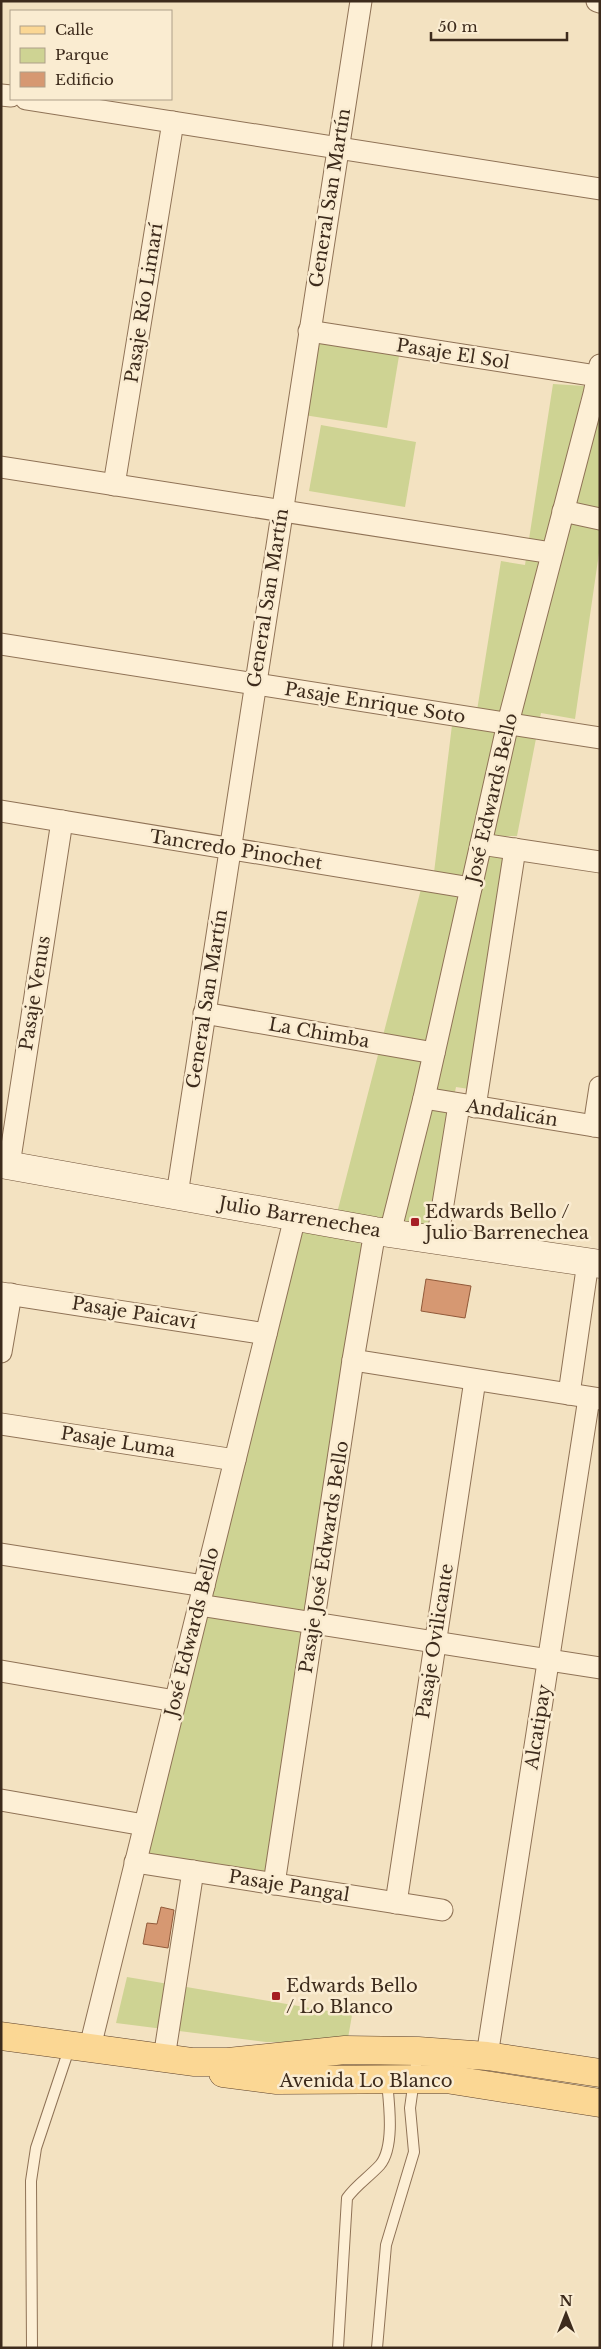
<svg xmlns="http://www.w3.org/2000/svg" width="601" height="2349" font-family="'Libre Baskerville',serif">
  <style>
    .green { fill: #ced393 }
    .building { fill: #d69872; stroke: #915939 }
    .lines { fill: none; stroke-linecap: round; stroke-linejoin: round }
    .lane-casing { stroke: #8f7256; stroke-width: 12 }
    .street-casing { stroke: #8f7256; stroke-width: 23 }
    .secondary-casing { stroke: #715339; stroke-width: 29 }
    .primary-casing { stroke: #5c402b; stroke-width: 29 }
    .lane { stroke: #fdefd5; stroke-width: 10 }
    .street { stroke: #fdefd5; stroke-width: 21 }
    .secondary { stroke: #fdefd5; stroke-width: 28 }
    .primary { stroke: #fbd794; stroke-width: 28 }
    .poi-dot { fill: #a61e24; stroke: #faecd1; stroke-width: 2 }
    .labels { text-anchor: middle; stroke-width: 5; stroke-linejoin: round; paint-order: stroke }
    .street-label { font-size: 18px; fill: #3d2b1c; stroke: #faecd1 }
    .poi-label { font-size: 18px; fill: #3d2b1c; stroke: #faecd1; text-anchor: start }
  </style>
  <rect width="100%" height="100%" fill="#f3e2c1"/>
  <g class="green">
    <path d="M315,342l84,14 -12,72 -83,-13z"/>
    <path d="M553,384l32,2 -5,16 20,4v140l-25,173 -34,-6 -24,123h-11l-37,253 -13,-2 -29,142 -90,-16 84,-324h11l20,-164 22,4 27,-168 24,4z"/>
    <path d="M321,425l95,17 -11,65 -96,-16z"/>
    <path d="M298,1228l58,11 8,8 -92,632 -125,-20z"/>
    <path d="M127,1977l225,38 -5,29 -81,-2 -150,-19z"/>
  </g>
  <g class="building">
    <path d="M426,1279l45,7 -6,32 -44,-7z"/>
    <path d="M161,1907l13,3 -6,38 -25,-4 4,-21 10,1z"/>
  </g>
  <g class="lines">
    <g class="lane-casing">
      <g id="lane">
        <path d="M32,2348l-1,-167 5,-33 34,-102"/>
        <path d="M338,2348l9,-150c9,-13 22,-21 33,-33 15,-18 9,-62 7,-83"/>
        <path d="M377,2348l9,-103 28,-93 -4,-44 8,-57"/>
      </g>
    </g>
    <g class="street-casing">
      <g id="street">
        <path d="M597,1l3,1"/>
        <path d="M1,95l10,1"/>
        <path d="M26,99l574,90"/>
        <path d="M309,331l288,45"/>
        <path d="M1,467l551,86"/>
        <path d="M114,485l59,-363"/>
        <path d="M563,511l37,8"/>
        <path d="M1,644l599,94"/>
        <path d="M1,811l470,77"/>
        <path d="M481,844l119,18"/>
        <path d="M204,1013l230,40"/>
        <path d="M424,1098l176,29"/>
        <path d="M475,1107l40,-258"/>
        <path d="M594,1126l6,-39"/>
        <path d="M9,1165l53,-344"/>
        <path d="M177,1195l184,-1194"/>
        <path d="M390,1233l34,-135 84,-375 86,-329 6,-29"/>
        <path d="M437,1241l22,-136"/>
        <path d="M1,1293l265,41"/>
        <path d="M1,1352l10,-58"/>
        <path d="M353,1360l247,39"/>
        <path d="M569,1394l19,-132"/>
        <path d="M1,1424l234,36"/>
        <path d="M1,1554l203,32"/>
        <path d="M199,1605l401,63"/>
        <path d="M1,1671l174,30"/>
        <path d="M1,1800l143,25"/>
        <path d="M135,1862l307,48"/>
        <path d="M274,1884l79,-524 22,-129"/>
        <path d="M396,1903l79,-523"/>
        <path d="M90,2047l205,-830"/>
        <path d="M487,2056l102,-658"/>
        <path d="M164,2058l29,-187"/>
      </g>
    </g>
    <g class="secondary-casing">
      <path id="secondary" d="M1,1164l374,67 225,33"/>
    </g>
    <g class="primary-casing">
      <g id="primary">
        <path d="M1,2036l192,26h35l117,-12 73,1 69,5 113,17"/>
        <path d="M223,2073l54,7 169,-1 154,24"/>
      </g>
    </g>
    <use href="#lane" class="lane"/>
    <use href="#street" class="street"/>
    <use href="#secondary" class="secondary"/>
    <use href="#primary" class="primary"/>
  </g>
  <g class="poi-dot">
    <rect x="410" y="1217" width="10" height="10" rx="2.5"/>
    <rect x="271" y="1991" width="10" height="10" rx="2.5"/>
  </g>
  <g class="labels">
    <g class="street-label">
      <text transform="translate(330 198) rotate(-81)" y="6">General San Martín</text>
      <text transform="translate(144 303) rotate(-81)" y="6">Pasaje Río Limarí</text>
      <text transform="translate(453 354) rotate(9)" y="6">Pasaje El Sol</text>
      <text transform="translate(268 598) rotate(-81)" y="6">General San Martín</text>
      <text transform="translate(375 703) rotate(9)" y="6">Pasaje Enrique Soto</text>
      <text transform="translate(492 798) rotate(-77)" y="6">José Edwards Bello</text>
      <text transform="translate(236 850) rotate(9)" y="6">Tancredo Pinochet</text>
      <text transform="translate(35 993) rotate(-81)" y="6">Pasaje Venus</text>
      <text transform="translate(207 999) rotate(-81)" y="6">General San Martín</text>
      <text transform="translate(319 1033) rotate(10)" y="6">La Chimba</text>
      <text transform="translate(512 1113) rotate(9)" y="6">Andalicán</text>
      <text transform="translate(300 1217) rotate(10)" y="6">Julio Barrenechea</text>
      <text transform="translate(134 1313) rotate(9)" y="6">Pasaje Paicaví</text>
      <text transform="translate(118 1442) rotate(9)" y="6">Pasaje Luma</text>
      <text transform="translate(324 1557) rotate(-81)" y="6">Pasaje José Edwards Bello</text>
      <text transform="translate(192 1632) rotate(-76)" y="6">José Edwards Bello</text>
      <text transform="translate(435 1641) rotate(-81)" y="6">Pasaje Ovilicante</text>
      <text transform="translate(538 1727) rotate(-81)" y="6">Alcatipay</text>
      <text transform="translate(289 1886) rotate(9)" y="6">Pasaje Pangal</text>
      <text x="366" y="2087">Avenida Lo Blanco</text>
    </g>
    <g class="poi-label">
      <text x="425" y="1218">Edwards Bello /<tspan x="425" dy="21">Julio Barrenechea</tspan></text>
      <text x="286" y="1992">Edwards Bello<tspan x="286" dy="21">/ Lo Blanco</tspan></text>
    </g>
  </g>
  <rect width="601" height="2349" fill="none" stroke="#3d2b1c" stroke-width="5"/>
  <rect x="10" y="10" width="162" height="90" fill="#faecd1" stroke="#ae9f89"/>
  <rect x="20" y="26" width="25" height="8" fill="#fbd794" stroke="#ae9f89"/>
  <text x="55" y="35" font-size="15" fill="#3d2b1c">Calle</text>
  <rect x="20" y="48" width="25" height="15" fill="#ced393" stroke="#ae9f89"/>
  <text x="55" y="60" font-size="15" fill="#3d2b1c">Parque</text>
  <rect x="20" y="72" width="25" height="15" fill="#d69872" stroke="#ae9f89"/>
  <text x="55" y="85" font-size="15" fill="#3d2b1c">Edificio</text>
  <g transform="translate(566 2314)" stroke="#faecd1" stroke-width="4" paint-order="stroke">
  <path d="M0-4L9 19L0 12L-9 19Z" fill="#3d2b1c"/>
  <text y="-8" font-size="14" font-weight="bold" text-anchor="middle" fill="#3d2b1c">N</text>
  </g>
  <path d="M431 32v8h136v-8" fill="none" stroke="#3d2b1c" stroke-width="2.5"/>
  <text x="438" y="32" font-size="15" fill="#3d2b1c" stroke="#faecd1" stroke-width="4" paint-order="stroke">50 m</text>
</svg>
